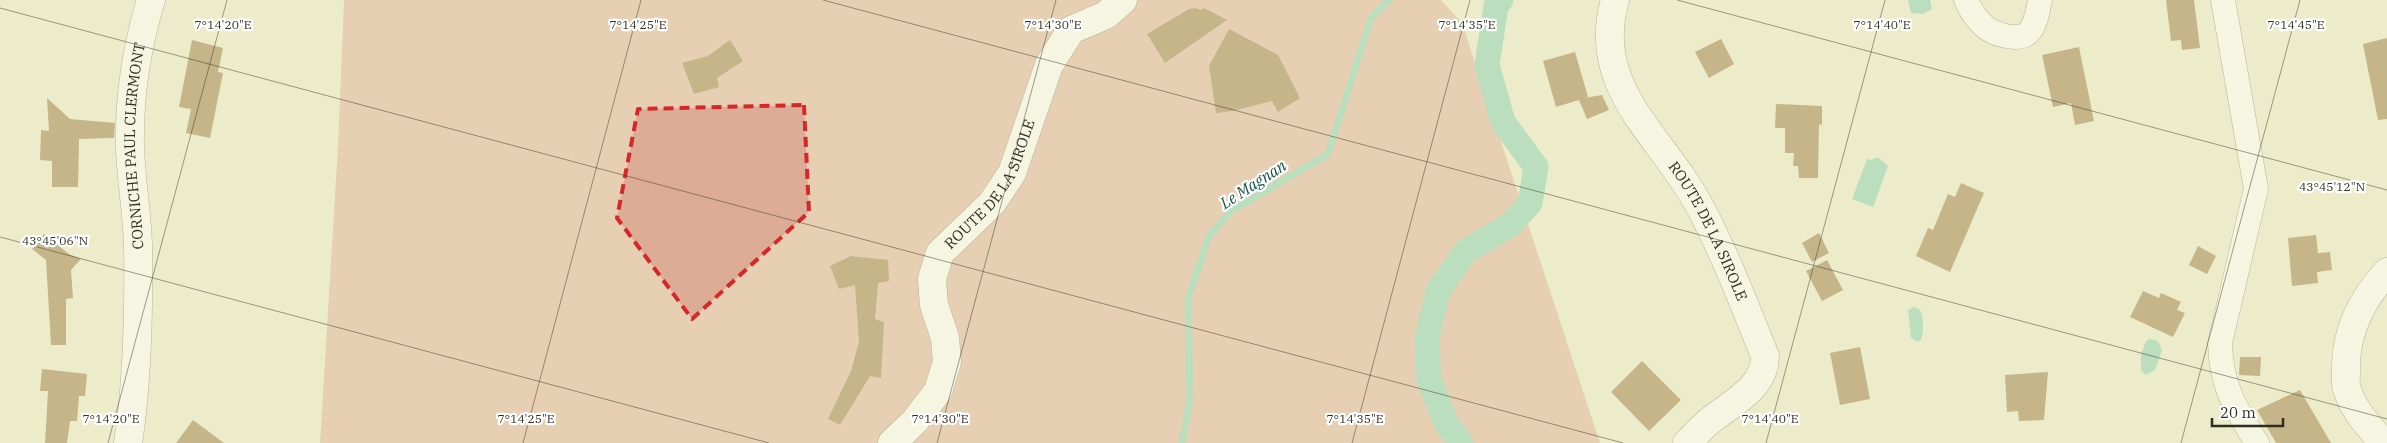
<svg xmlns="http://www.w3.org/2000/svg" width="2387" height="443" font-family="'IBM Plex Serif',serif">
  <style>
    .green { fill: #ddac97 }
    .water { fill: #7fccaf }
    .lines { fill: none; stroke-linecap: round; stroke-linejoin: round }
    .stream { stroke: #7fccaf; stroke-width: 7 }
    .canal { stroke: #7fccaf; stroke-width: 25 }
    .building { fill: #967138 }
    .minor-casing { stroke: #757457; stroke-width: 25 }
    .tertiary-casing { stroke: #757457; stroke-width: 29 }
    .minor { stroke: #fff; stroke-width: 24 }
    .tertiary { stroke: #fff; stroke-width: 28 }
    .marked { fill: none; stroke: #d62828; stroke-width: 4; stroke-dasharray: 10 6; stroke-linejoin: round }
    .ticks { fill: none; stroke: #2e2e22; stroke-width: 1; stroke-opacity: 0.45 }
    .labels { text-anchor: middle; stroke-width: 4.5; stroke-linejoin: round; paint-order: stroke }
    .street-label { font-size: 15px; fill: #2e2e22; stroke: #fff }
    .water-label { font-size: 16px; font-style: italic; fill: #175542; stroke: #fff }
    .ticks-label { font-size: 12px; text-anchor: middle; fill: #2e2e22; stroke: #fff; stroke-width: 4.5; stroke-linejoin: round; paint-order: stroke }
  </style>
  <rect width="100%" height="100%" fill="#ececcb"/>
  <path class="green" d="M344,0h1097l21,23 138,420h-1280l18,-297z"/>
  <g class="water">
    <path d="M1908,0h22l2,9 -9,5 -12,-1z"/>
    <path d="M1875,158h4l9,8 -15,41 -21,-8 15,-40 4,1z"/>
    <path d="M1914,307l6,3c4,9 4,20 1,30l-4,2 -6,-4 -3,-28z"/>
    <path d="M2150,339l8,2 4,9 -7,20 -9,5 -5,-4v-17l5,-13z"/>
  </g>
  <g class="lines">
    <path class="stream" d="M1182,443l8,-44 -2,-101 21,-62 22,-25 97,-57 43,-136 18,-18"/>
    <path class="canal" d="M1461,443l-15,-20 -17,-44 -2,-41 11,-47 28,-40 44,-26 20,-22 6,-36 -33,-45 -16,-57 9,-59 5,-6"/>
  </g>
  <g class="building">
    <path d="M2166,0h28l6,48 -18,2 -1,-10 -10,1z"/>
    <path d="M1195,8l6,2 3,-2 23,12 -62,43 -18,-29 42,-25z"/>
    <path d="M1229,29l49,26 22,43 -22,14 -6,-11 -40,10 -16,2 -7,-47z"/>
    <path d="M2387,38v81l-9,1 -15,-76z"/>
    <path d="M1721,39l13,25 -25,14 -14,-26z"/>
    <path d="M192,40l31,8 -5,24 5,1 -13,65 -24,-5 5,-24 -12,-2z"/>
    <path d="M730,40l13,21 -26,17 2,9 -25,7 -12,-31 26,-7z"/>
    <path d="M2079,47l15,74 -19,4 -4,-22 -18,4 -11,-52z"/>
    <path d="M1575,52l13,45 -4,1 18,-3 7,15 -22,9 -8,-19 -23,7 -13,-46z"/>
    <path d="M47,98l23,21 45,4 -1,15 -35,1 -1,48h-26v-26l-12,-1 1,-30 8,1z"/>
    <path d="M1776,104l46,2v19l-3,-1 -1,54h-19l-1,-12h-5l1,-13h-9v-25h-10z"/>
    <path d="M1961,183l23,10 -34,79 -34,-16 12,-28 5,2 15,-36 7,3z"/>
    <path d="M1819,233l10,20 -17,9 -10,-19z"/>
    <path d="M44,234l25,20 12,5 -10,11 2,28 -7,1v46h-15l-5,-85 -14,-11z"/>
    <path d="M2316,235l2,18 12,-1 2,18 -15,2 1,11 -26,3 -4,-48z"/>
    <path d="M2198,246l18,10 -9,18 -18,-9z"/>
    <path d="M851,256l37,4 1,21 -11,2 -3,36 9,3 -3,56 -11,-2 -30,49 -12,-6 23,-48 8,-29 -4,-57 -16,4 -9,-23z"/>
    <path d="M1827,260l16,30 -21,11 -16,-30z"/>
    <path d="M2143,291l16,7 2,-5 20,9 -4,8 8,3 -12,24 -43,-20z"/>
    <path d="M1860,347l10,52 -30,6 -10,-52z"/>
    <path d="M2240,357h21l-1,19 -21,-1z"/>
    <path d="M1642,361l39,39 -32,31 -38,-39z"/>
    <path d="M42,369l45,5 -2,22h-6l-2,25h-7l-3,22h-22l3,-52h-8z"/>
    <path d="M2048,372l-4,48 -25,1 -1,-10 -11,1 -2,-37z"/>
    <path d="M2300,390l31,53h-55l-19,-33z"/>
    <path d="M193,420l31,23h-48z"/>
  </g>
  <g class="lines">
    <g class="minor-casing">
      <g id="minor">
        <path d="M1966,0c4,9 10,19 18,26 9,8 33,16 44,7 8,-8 10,-23 12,-33"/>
        <path d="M2223,0l33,189 -36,154c1,43 15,65 37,100"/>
      </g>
    </g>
    <g class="tertiary-casing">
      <g id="tertiary">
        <path id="s1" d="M1615,0c-26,90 50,138 86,209 25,47 44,98 64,147 0,31 -31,46 -53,63 -9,7 -17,16 -25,24"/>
        <path id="s2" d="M128,443c10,-64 11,-132 10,-198 -1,-33 -7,-65 -8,-98 -1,-48 7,-101 21,-147"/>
        <path id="s3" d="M892,443l23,-22 23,-30 9,-29 -2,-24 -11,-33 -2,-26 8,-26 52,-50 20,-30 37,-108 22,-35 35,-15 17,-15"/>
        <path d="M2383,443c-14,-17 -30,-33 -36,-54 -2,-5 -1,-13 -1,-18 -1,-39 15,-71 41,-99"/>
      </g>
    </g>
    <use href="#minor" class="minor"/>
    <use href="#tertiary" class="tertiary"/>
  </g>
  <path d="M0 0H2387V443H0ZM804,105l5,107 -117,107 -75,-101 21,-109z" fill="#ececcb" fill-opacity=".55" fill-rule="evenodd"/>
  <path class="marked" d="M804,105l5,107 -117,107 -75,-101 21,-109z"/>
  <path class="ticks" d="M823,0l1564,419M1677,0l710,190M0,8l1623,435M0,237l769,206M108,443l119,-443M523,443l118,-443M937,443l119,-443M1352,443l118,-443M1766,443l119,-443M2181,443l119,-443"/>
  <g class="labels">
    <g class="street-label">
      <text dy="5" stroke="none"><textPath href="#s2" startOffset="298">CORNICHE PAUL CLERMONT</textPath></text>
      <text dy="5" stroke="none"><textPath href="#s3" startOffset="299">ROUTE DE LA SIROLE</textPath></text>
      <text dy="5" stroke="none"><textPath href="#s1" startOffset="258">ROUTE DE LA SIROLE</textPath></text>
    </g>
    <g class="water-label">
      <text transform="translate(1253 184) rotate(-33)" y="6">Le Magnan</text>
    </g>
  </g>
  <g class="ticks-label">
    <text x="223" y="29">7°14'20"E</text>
    <text x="638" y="29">7°14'25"E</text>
    <text x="1053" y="29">7°14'30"E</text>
    <text x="1467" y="29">7°14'35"E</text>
    <text x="1882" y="29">7°14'40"E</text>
    <text x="2296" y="29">7°14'45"E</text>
    <text x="2332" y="191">43°45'12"N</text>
    <text x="55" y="245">43°45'06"N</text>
    <text x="111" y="423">7°14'20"E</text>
    <text x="526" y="423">7°14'25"E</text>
    <text x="940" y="423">7°14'30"E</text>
    <text x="1355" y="423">7°14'35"E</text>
    <text x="1770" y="423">7°14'40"E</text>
  </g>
  <path d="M2212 418v8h71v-8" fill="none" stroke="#2e2e22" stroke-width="2.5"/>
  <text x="2220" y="418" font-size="15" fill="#2e2e22" stroke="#ffffff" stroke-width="4" paint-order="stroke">20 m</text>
</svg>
